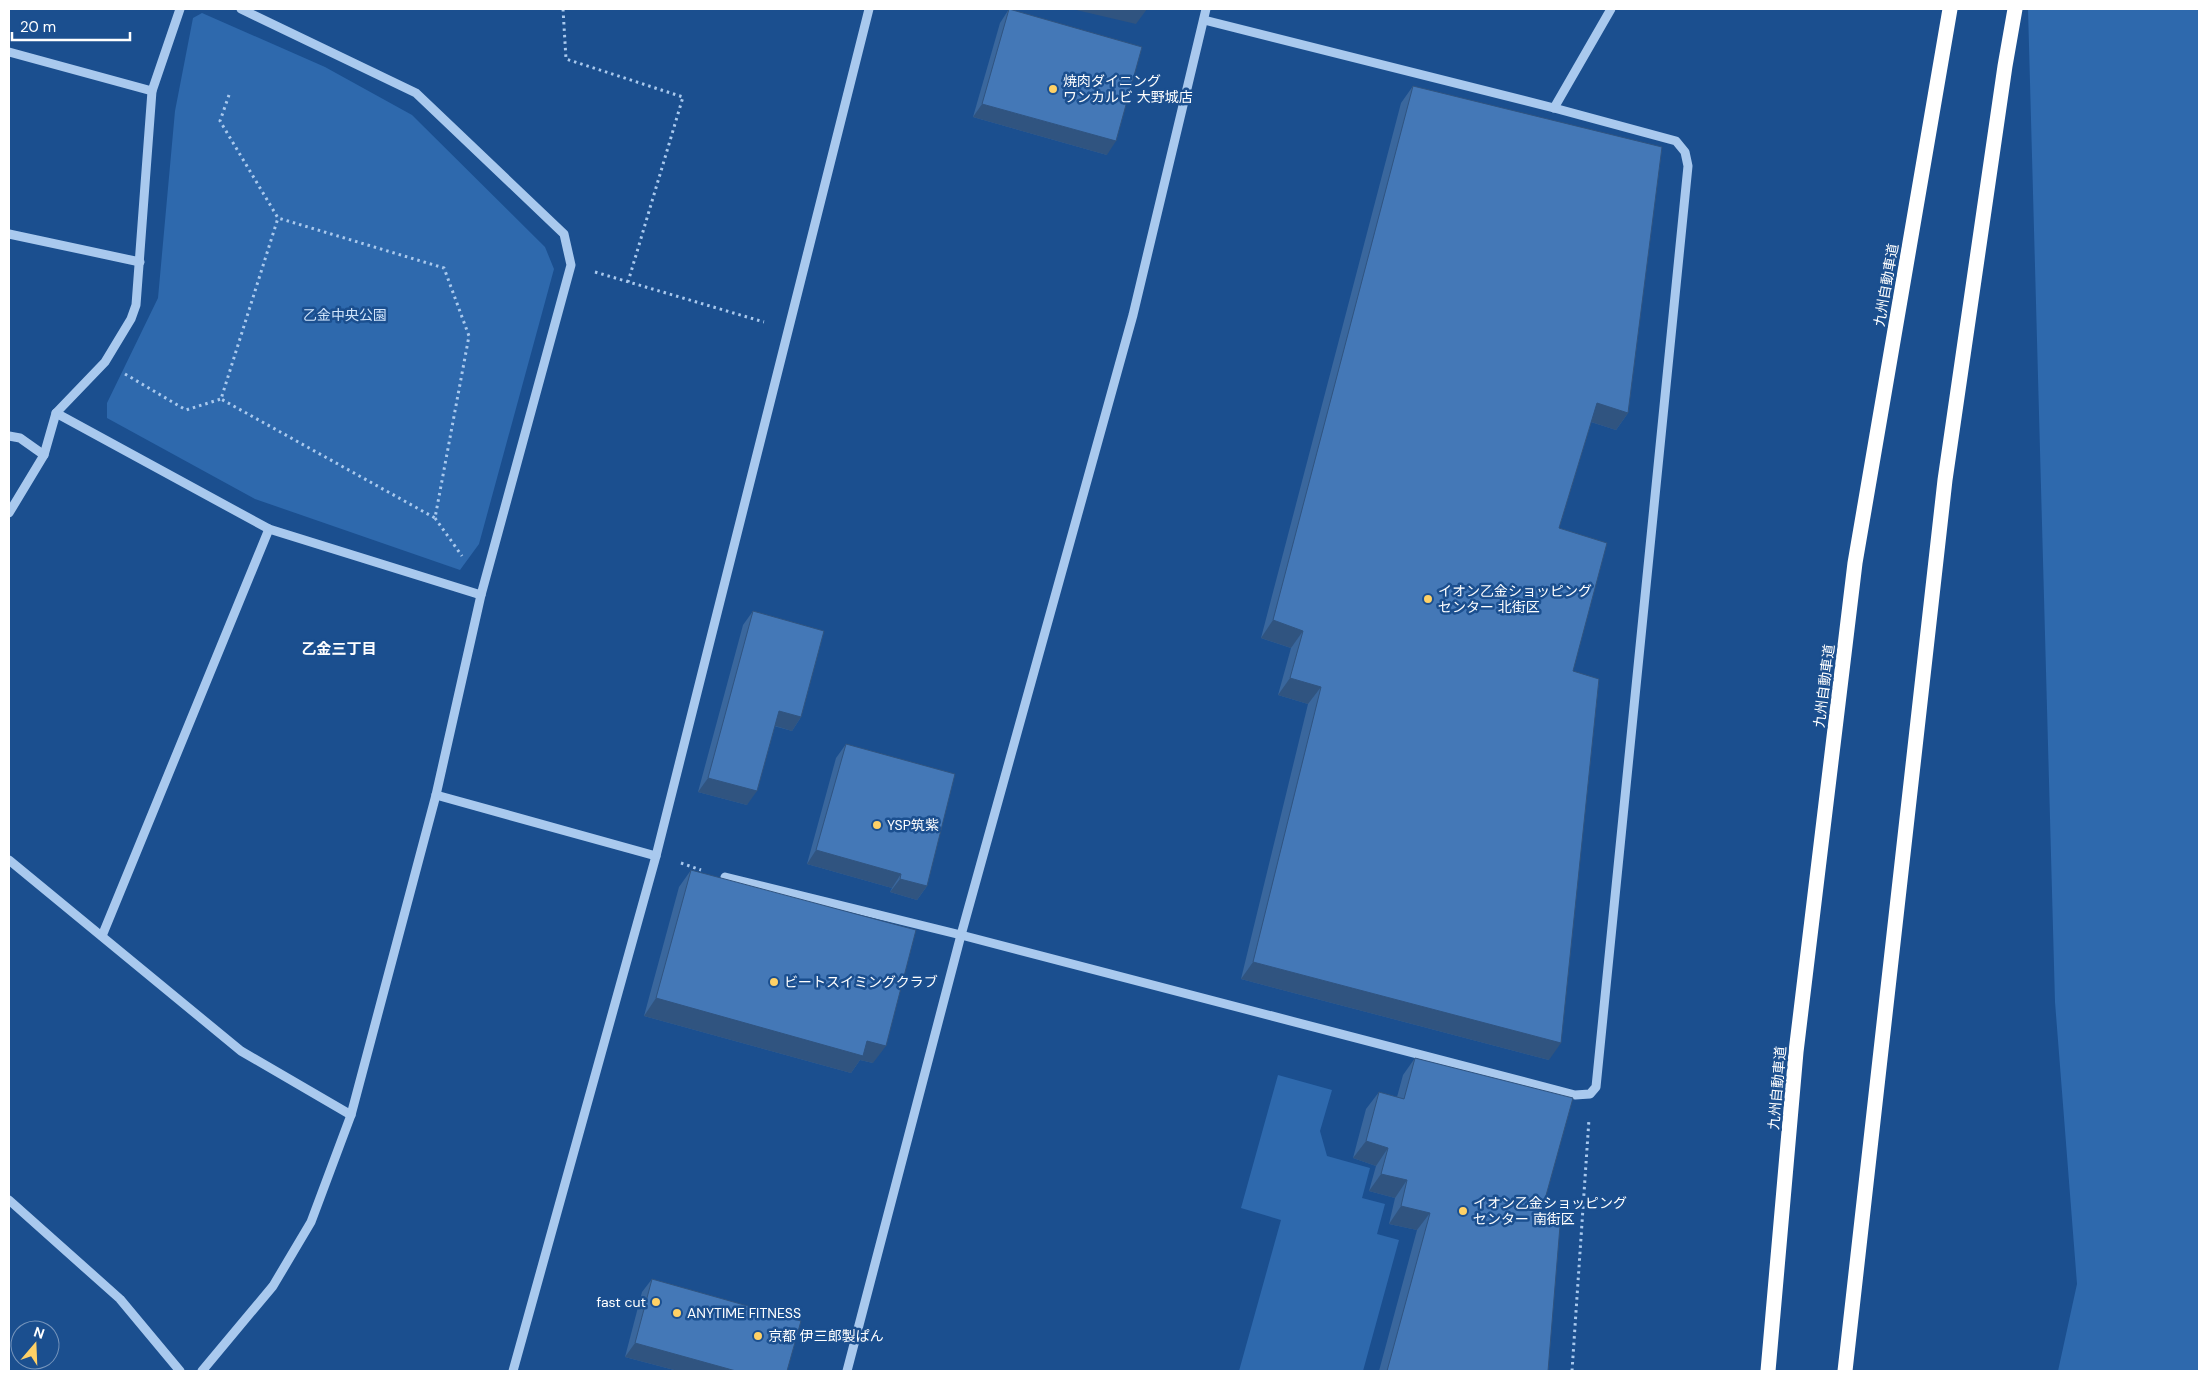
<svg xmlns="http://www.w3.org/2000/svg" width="2208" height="1380" font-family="'DM Sans','Noto Sans JP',sans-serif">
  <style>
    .green { fill: #2e69ad }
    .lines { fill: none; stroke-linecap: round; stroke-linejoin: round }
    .path { stroke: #a9c9ee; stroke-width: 3; stroke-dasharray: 2.5 4; stroke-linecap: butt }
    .minor { stroke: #a9c9ee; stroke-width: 9 }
    .highway { stroke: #fff; stroke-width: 15 }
    .wall { fill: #3a679d }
    .shaded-wall { fill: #305480 }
    .building { fill: #4478b7; stroke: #305480 }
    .poi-dot { fill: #ffd166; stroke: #1b4f8f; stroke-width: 2 }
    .labels { text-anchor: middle; stroke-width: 5; stroke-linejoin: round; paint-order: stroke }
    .poi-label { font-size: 14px; fill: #fff; stroke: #1b4f8f; text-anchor: start }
    .street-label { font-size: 14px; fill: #fff; stroke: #1b4f8f }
    .park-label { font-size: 14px; fill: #cfe3fa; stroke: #1b4f8f }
    .neighbourhood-label { font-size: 15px; font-weight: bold; fill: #fff; stroke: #1b4f8f }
  </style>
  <rect width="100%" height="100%" fill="#1b4f8f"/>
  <g class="green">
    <path d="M2028,9h171v1362h-141l19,-87 -22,-282z"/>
    <path d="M202,13l123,54 87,48 133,132 9,22 -75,275 -19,26 -205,-71 -148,-81v-15l51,-105 17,-187 18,-93z"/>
    <path d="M1278,1075l54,15 -12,41 7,25 43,12 -8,30 23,6 -8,30 22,6 -36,131h-124l42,-151 -40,-12z"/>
  </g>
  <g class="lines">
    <g class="path">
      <path d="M563,9l3,50 117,38 -55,185"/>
      <path d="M229,95l-9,26 58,97 166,50 25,68 -34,182 -214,-119 57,-181"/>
      <path d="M595,272l169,50"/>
      <path d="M125,374l61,36 35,-11"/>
      <path d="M435,518l27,38"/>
      <path d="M681,863l20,7"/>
      <path d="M1572,1371l17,-252"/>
    </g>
    <g class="minor">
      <path d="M9,52l143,39"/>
      <path d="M1554,108l57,-99"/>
      <path d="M9,234l131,28"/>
      <path d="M56,413l213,116 212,66"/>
      <path d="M9,436l11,2 24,17"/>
      <path d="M9,513l35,-58 12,-42 49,-51 26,-43 5,-14 16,-214 28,-82"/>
      <path d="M436,795l220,61"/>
      <path d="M9,860l232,191 110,64"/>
      <path d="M725,877l236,58 614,160 15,-1 6,-7 92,-921 -3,-14 -9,-11 -122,-33 -350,-88"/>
      <path d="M102,936l167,-407"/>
      <path d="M9,1200l111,99 60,72"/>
      <path d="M202,1371l71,-85 38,-64 40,-107 85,-320 45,-200 90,-330 -7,-31 -148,-141 -175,-84"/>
      <path d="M513,1371l143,-515 213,-847"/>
      <path d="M847,1371l114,-436 172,-620 73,-306"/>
    </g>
    <g class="highway">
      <path d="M1768,1371l28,-319 59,-489 95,-554"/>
      <path d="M1845,1371l100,-891 60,-414 10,-57"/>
    </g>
  </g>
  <g class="wall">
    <path d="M1009,9l98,146 -134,-38 27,-94z"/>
    <path d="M1413,86l215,327 -12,17 -25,-8 -32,106 14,143 -24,389 -308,-81 67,-275 -30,-9 13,-47 -30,-10 140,-535z"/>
    <path d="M753,611l48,106 -9,14 -18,-5 -27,79 -49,-13 45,-167z"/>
    <path d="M846,744l81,142 -10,14 -27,-8 2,-4 -85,-24 29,-106z"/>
    <path d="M691,870l182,193 -13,-3 -9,13 -207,-57 35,-129z"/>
    <path d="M1415,1058l127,152 6,161h-169l38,-141 -28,-6 6,-26 -26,-7 7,-25 -23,-8 13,-49 13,-17 18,5 6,-22z"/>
    <path d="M652,1279l135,92h-109l-53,-14 17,-65z"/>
  </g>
  <g class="shaded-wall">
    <path d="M1072,9h75l-11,15z"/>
    <path d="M982,104l134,37 -9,14 -134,-38z"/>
    <path d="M1597,403l31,10 -12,17 -31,-10z"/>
    <path d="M1273,620l30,11 -12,17 -30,-10z"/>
    <path d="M1290,678l31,9 -13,17 -30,-9z"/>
    <path d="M779,711l22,6 -9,14 -23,-7z"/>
    <path d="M708,778l49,13 -10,14 -49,-13z"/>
    <path d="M816,850l85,24 -9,14 -85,-24z"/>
    <path d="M900,879l27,7 -10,14 -27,-8z"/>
    <path d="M1253,962l308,81 -12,17 -308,-81z"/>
    <path d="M656,998l211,43 19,5 -13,17 -13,-3 -9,13 -207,-57z"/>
    <path d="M1366,1141l22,7 -12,18 -23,-8z"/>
    <path d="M1381,1174l26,6 -12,18 -26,-7z"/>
    <path d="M1401,1206l29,7 -13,17 -28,-6z"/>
    <path d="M635,1343l101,28h-58l-53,-14z"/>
  </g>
  <g class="building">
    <path d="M1009,9l133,38 -26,94 -134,-37z"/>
    <path d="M1413,86l249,61 -34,266 -31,-10 -38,125 48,15 -34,128 26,8 -38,364 -308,-81 68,-275 -31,-9 13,-47 -30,-11z"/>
    <path d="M753,611l71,20 -23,86 -22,-6 -22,80 -49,-13z"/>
    <path d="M846,744l109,30 -28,112 -27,-7 1,-5 -85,-24z"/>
    <path d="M691,870l225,60 -30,116 -19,-5 -4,15 -207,-58z"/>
    <path d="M1415,1058l158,40 -31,112 19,4 -13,157h-161l43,-158 -29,-7 6,-26 -26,-6 7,-26 -22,-7 13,-49 25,7z"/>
    <path d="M652,1279l149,42 -14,50h-51l-101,-28z"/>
  </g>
  <g class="poi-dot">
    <circle cx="1053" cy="89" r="5"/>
    <circle cx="1428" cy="599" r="5"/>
    <circle cx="877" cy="825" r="5"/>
    <circle cx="774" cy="982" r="5"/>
    <circle cx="1463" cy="1211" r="5"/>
    <circle cx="656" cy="1302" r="5"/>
    <circle cx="677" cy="1313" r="5"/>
    <circle cx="758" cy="1336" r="5"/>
  </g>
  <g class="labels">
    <g class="poi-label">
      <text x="1063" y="86">焼肉ダイニング<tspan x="1063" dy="16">ワンカルビ 大野城店</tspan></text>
      <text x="1438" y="596">イオン乙金ショッピング<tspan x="1438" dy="16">センター 北街区</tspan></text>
      <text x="887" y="830">YSP筑紫</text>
      <text x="784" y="987">ビートスイミングクラブ</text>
      <text x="1473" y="1208">イオン乙金ショッピング<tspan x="1473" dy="16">センター 南街区</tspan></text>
      <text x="646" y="1307" text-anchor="end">fast cut</text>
      <text x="687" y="1318">ANYTIME FITNESS</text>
      <text x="768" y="1341">京都 伊三郎製ぱん</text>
    </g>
    <g class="street-label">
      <text transform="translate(1886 285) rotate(-80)" y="5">九州自動車道</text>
      <text transform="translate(1824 686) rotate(-83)" y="5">九州自動車道</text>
      <text transform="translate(1777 1088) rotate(-85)" y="5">九州自動車道</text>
    </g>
    <g class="park-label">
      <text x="345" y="320">乙金中央公園</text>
    </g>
    <g class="neighbourhood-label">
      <text x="339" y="654">乙金三丁目</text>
    </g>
  </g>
  <rect width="2208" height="1380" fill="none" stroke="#ffffff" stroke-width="20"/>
  <g transform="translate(35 1345) rotate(19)"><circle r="24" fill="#1b4f8f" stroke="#7695bc"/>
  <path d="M0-4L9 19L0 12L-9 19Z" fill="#ffd166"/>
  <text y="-8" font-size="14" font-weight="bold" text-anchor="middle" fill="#ffffff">N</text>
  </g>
  <path d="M12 32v8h118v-8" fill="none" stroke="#ffffff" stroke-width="2.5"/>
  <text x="20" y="32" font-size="15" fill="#ffffff" stroke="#1b4f8f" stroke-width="4" paint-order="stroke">20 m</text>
</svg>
